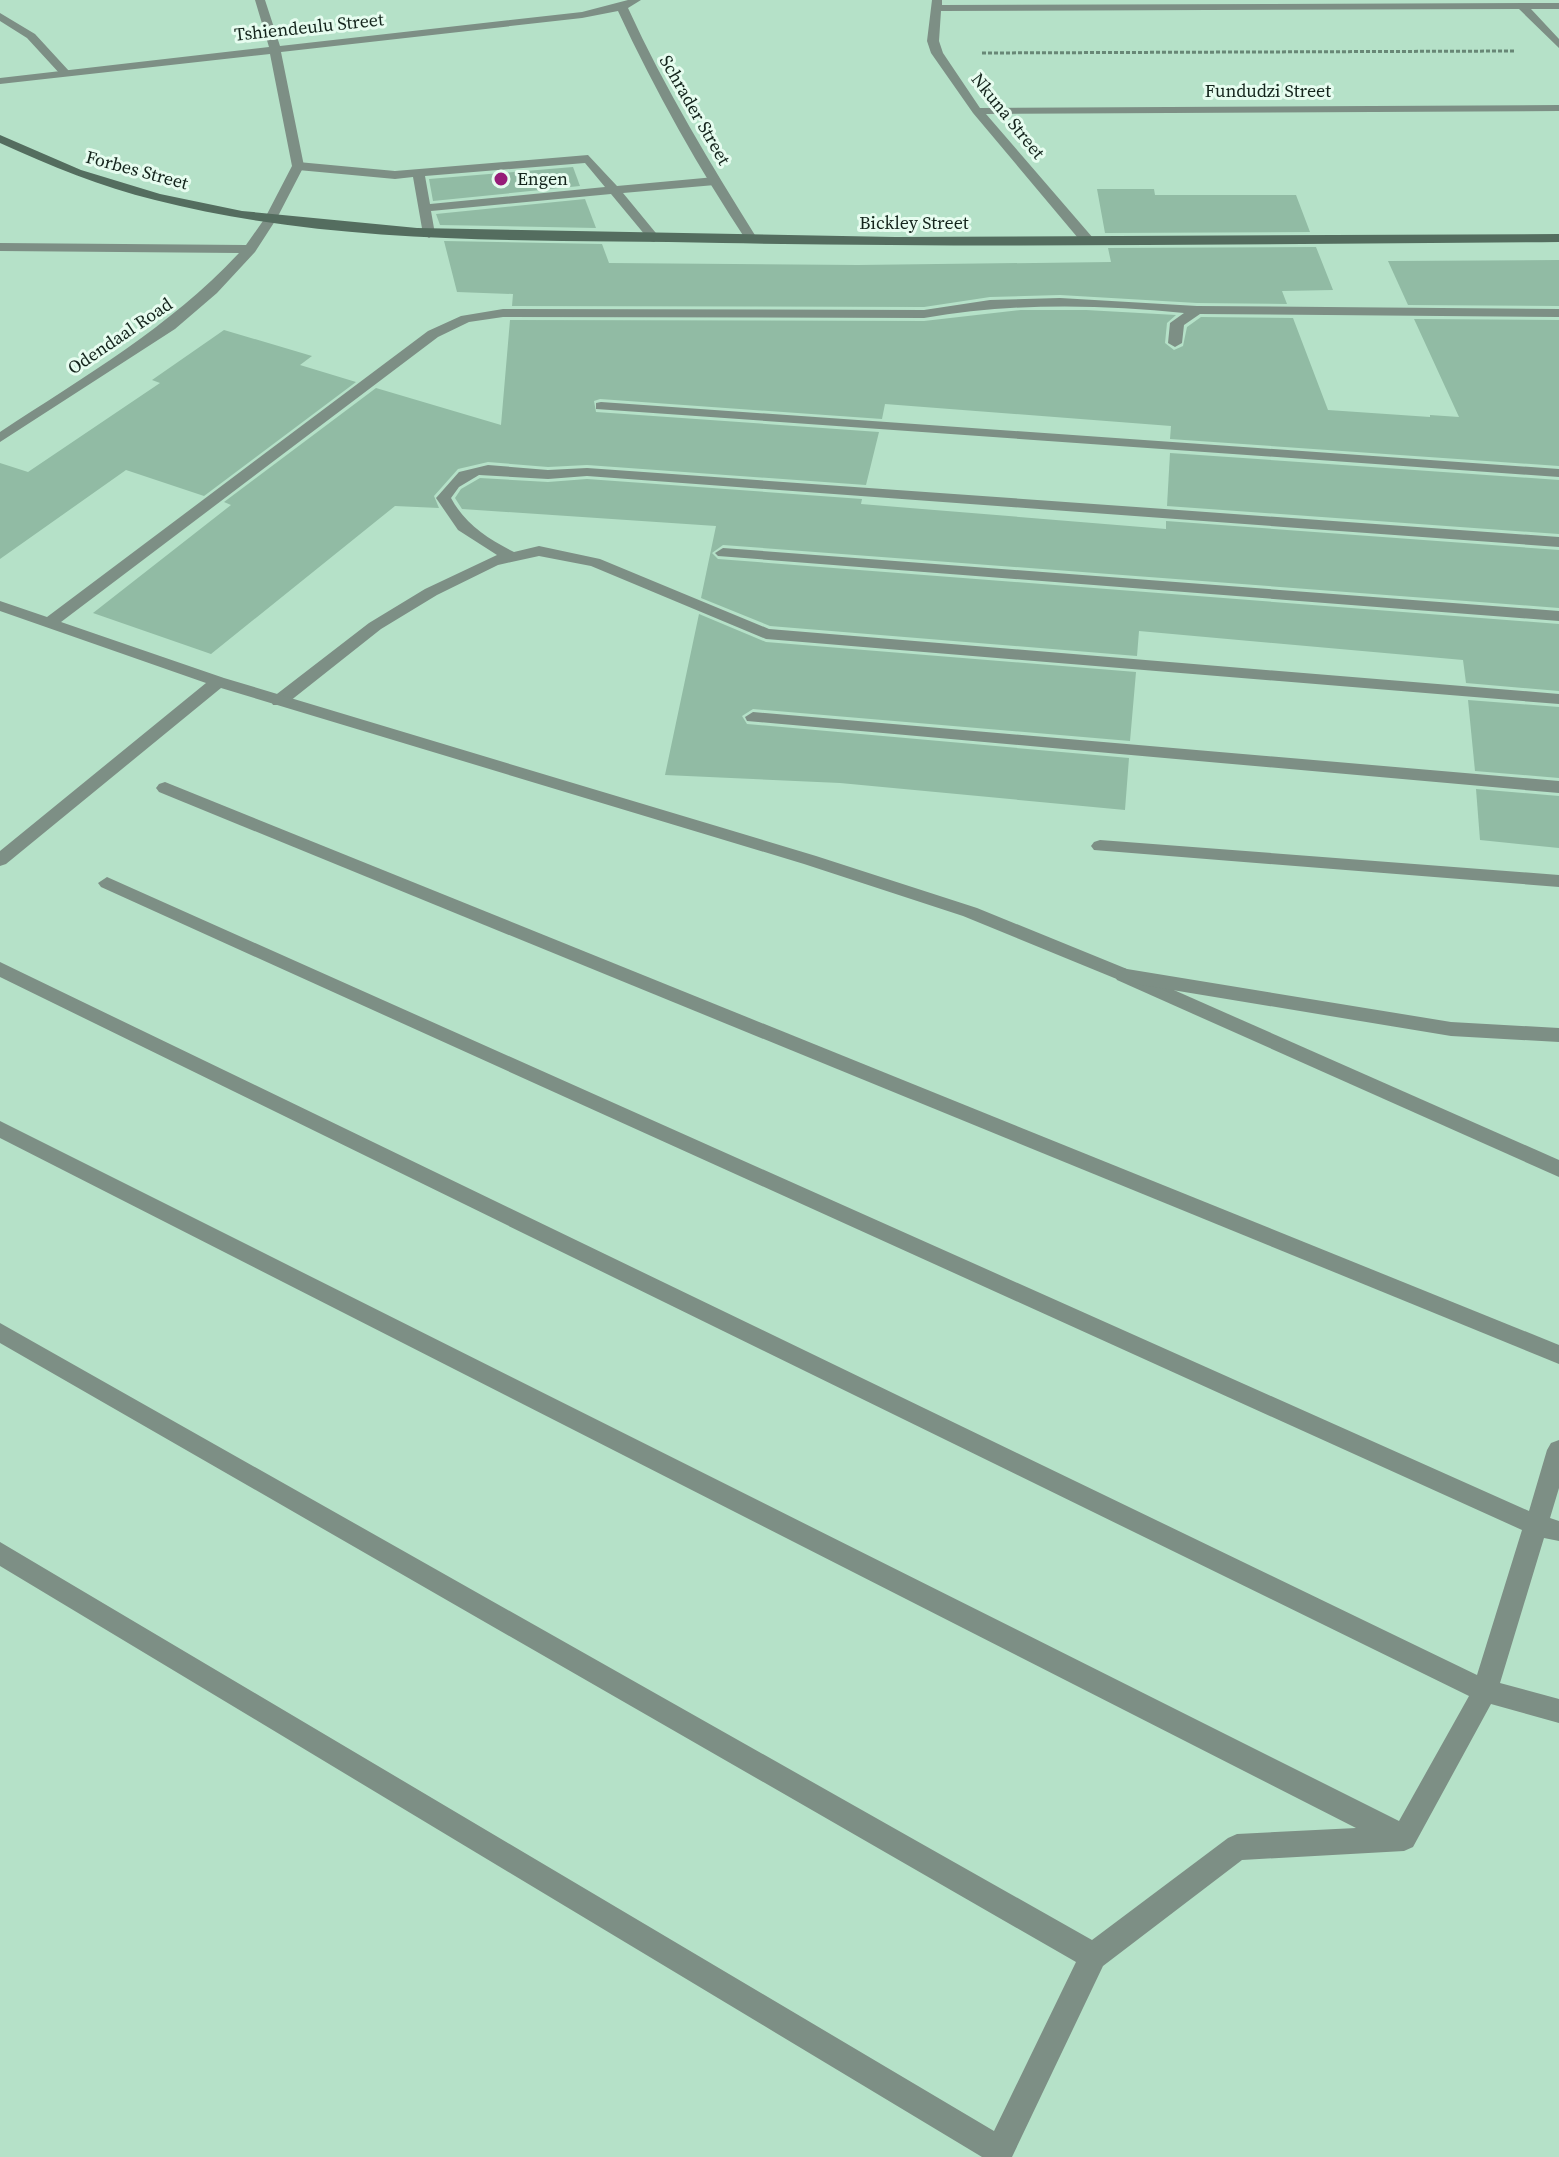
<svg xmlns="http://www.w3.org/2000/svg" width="1559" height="2157" font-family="'Source Serif 4',serif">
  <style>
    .building { fill: #91bba4 }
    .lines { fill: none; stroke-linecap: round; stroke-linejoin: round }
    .path { stroke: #688776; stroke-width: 3; stroke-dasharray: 4 2; stroke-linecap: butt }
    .lane { fill: #7d8f85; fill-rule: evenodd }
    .street { fill: #7d8f85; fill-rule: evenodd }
    .secondary { fill: #546d5f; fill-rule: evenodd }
    .poi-dot { fill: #961d78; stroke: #e6fcef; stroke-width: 3 }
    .labels { text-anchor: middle; stroke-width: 6; stroke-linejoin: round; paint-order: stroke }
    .far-street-label { font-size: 18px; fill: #13231b; stroke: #e6fcef }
    .far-poi-label { font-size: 18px; fill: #13231b; stroke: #e6fcef; text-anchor: start }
  </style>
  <rect width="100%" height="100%" fill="#b5e1c8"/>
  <g class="building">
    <path d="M573,167l7,19 -147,15 -4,-22z"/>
    <path d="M1097,189h57l1,6h141l14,37 -205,1z"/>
    <path d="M585,199l11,29 -156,-3 -4,-11z"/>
    <path d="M444,241l158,3 7,19 249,2 253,-3 -3,-14 208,-1 17,43 -51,1 5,13 -90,-1 -137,-8 -70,2 -66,10 -412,-1 1,-12 -56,-2z"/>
    <path d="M1559,260v46l-151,-1 -20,-44z"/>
    <path d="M1021,310h65l90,5 -9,8 -2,20 9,7 9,-4 4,-19 14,-10 92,1 35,92 102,7v-2l29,2 -45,-98 145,1v146l-389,-27 1,-13 -286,-22 -3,15 -282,-20 -6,2 2,11 283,20 -13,53 -279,-20 -39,2 -60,-5 -30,7 -24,27 5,12 -44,-2 -184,148 -118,-41 138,-108 -7,-3 152,-114 125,37 9,-105 414,1z"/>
    <path d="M224,330l88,26 -12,9 56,17 -152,114 -78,-26 -126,89v-96l28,9 132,-89 -8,-3z"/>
    <path d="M1170,453l389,27v54l-392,-28z"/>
    <path d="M480,478l68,4 39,-3 275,20 -1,5 305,25v-8l393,29v58l-836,-63 -11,8 6,6 841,65v67l-93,-8 -3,-23 -324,-29 -2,25 -367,-30 -69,-28 15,-72 -254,-17 -7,-11 6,-9z"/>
    <path d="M699,614l67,28 370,30 -6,69 -377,-32 -11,7 5,8 382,34 -4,52 -285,-27 -175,-8z"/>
    <path d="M1468,700l91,7v71l-84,-7z"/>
    <path d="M1476,789l83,7v52l-79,-8z"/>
  </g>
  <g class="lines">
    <path class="path" d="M982,53l534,-2"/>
    <g class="lane">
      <path d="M0,13l35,21 34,37v4h-8l-34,-37 -27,-17z"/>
      <path d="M588,155l29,31 98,-9 6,4 -6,4 -92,8 37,45 -6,4 -4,-1 -39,-47 -180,17 4,23 -6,4 -6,-4 -10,-57 -18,2 -97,-9 -6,-4 6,-4 97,9zM585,163l20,24 -175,17 -5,-28z"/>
      <path d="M601,402l958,67v8l-963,-68v-6z"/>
      <path d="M488,465l60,5 39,-2 972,69v10l-972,-71 -39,3 -69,-4 -20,12 -8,11c14,26 37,41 63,54l25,-6 61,13 169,70 790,65v10l-793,-65 -175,-73 -52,-10 -41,9 -61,30 -56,34 -96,76h-12l-2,-4 2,-4 96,-74 56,-34 72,-34 -39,-25 -22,-32 23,-26z"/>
      <path d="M723,548l836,63v10l-841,-65 -3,-3z"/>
      <path d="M753,712l806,69v12l-812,-72 -2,-4z"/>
      <path d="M165,782l1394,563v19l-1400,-572 -3,-4 3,-4z"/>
      <path d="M1100,840l459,35v12l-465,-37 -3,-4 3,-4z"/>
      <path d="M107,877l1422,634 18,-61 4,-7 8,-3v48l-9,30 9,3v20l-15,-3 -44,145 59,16v24l-68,-19 -78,143 -9,4 -162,9 -139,106 -91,191h-30l-982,-591v-24l994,589 82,-169 -1076,-619v-20l1092,617 136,-102 9,-4 119,-6 -1356,-690v-17l1399,700 70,-125 -1469,-719v-15l1477,713 45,-145 -1421,-643 -3,-4z"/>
      <path d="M1124,968l435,192v17l-442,-197 -3,-5 3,-5z"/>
    </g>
    <g class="street">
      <path d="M255,0h10l15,46 302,-34 46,-12h13l-13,8c37,81 83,157 130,232l-10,3c-49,-74 -93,-152 -130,-232l-36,7 -301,34 23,114 -27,52 -22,34 -38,41 -42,36 -175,113v-10c85,-56 170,-105 239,-179l-239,-2v-8l246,2 19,-27 27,-52 -22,-112 -270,30v-6l269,-31z"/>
      <path d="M932,0h10v5l617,-2v6h-28l28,30v9l-40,-39 -578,2 -2,30 4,12 37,55 579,-3v6l-573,3 107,124v6h-10l-110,-131 -42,-60 -4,-12z"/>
      <path d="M1060,298l137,8 362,3v8l-359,-3 -16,11 -2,18 -7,4 -7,-4 2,-20 14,-10c-87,-9 -174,-10 -260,5l-421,-1 -34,5 -31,15 -377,285 163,56 592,178 161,52 150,61 324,53 108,6v14l-108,-6 -327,-54 -161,-66 -159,-52 -583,-176 -215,176 -6,2v-15l206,-168 -206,-72v-10l47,16 381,-286 33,-15 42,-7 421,1 66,-10z"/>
    </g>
    <path class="secondary" d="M0,135l81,35 79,24 82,17 175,17 478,9 664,-3v8c-279,2 -558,6 -837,1 -188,-4 -383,4 -567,-43 -54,-13 -104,-34 -155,-57z"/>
  </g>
  <circle class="poi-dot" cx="501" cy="179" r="8"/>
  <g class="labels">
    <g class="far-street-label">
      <text transform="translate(309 27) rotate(-6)" y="6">Tshiendeulu Street</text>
      <text x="1268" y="97">Fundudzi Street</text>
      <text transform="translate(695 110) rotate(60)" y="6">Schrader Street</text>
      <text transform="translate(1008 116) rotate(51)" y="6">Nkuna Street</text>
      <text transform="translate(137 170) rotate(15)" y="6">Forbes Street</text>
      <text x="914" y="229">Bickley Street</text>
      <text transform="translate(120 336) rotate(-34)" y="6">Odendaal Road</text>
    </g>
    <g class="far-poi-label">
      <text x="517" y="185">Engen</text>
    </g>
  </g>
</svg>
